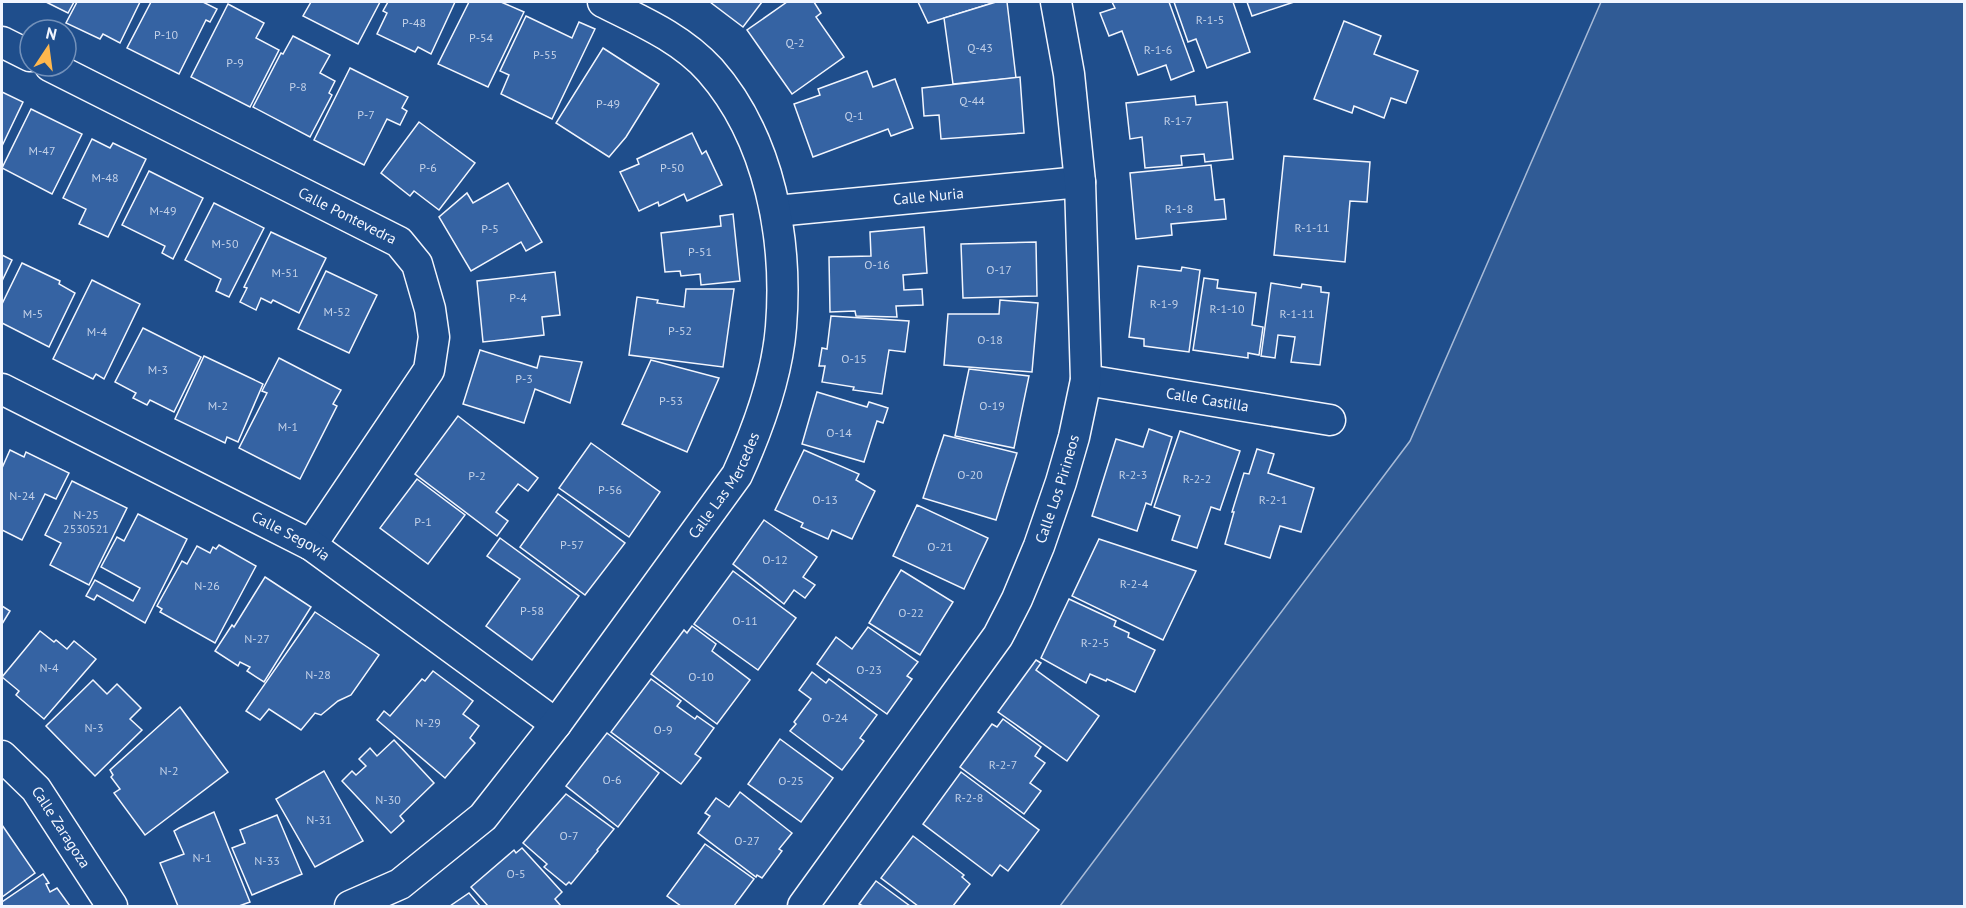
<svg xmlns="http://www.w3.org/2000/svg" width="1966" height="908" font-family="'PT Sans',sans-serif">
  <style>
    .built { fill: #305b95; stroke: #a8bbd7; stroke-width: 1.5 }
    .building { fill: #3563a3; stroke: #f2f6ff; stroke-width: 1.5 }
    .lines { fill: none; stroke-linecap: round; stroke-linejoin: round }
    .minor-casing { stroke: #f2f6ff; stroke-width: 33 }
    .minor { stroke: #1f4e8c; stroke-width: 30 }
    .labels { text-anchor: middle; stroke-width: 4.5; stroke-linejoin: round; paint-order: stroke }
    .number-label { font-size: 12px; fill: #c3d1e8 }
    .street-label { font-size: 15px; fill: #f2f6ff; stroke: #1f4e8c }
  </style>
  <rect width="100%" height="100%" fill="#1f4e8c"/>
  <path class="built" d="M1601,2h363v904h-904l350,-465z"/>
  <g class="building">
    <path d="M46,2h28l-6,11z"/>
    <path d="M77,2h63l-20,41 -17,-9 -3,5 -34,-16z"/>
    <path d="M151,2h52l14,7 -7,13 -4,-2 -27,54 -52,-26z"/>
    <path d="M311,2h69l-22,42 -55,-28z"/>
    <path d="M388,2h67l-24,52 -13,-7 -3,5 -38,-18 10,-21 -4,-2z"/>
    <path d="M469,2h32l23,10 -36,75 -50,-23z"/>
    <path d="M710,2h52l-19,25z"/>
    <path d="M787,2h27l7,11 -5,4 28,40 -52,37 -45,-64z"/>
    <path d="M918,2h78l-68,21z"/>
    <path d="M996,2h11l9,76 -63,6 -9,-66z"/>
    <path d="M1112,2h57l25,69 -23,9 -5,-15 -28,10 -16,-44 -13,5 -9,-23 15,-5z"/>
    <path d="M1174,2h59l17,50 -43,16 -11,-29 -8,3z"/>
    <path d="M1247,2h47l-42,14z"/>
    <path d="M228,4l36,19 -8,15 23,12 -29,57 -59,-30z"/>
    <path d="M526,16l46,22 7,-16 16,7 -43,90 -51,-25 8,-19 -9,-4z"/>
    <path d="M1344,21l37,15 -7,18 44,17 -12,32 -15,-5 -7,20 -30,-12 -2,7 -38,-14z"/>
    <path d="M293,36l37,19 -10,18 15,8 -6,12 3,2 -22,42 -57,-30 28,-54 2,1z"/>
    <path d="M603,48l56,36 -33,53 -17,20 -53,-34z"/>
    <path d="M350,68l58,29 -6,11 5,3 -7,14 -13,-6 -23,46 -50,-25z"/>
    <path d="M867,71l6,16 22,-8 18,49 -22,8 -3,-7 -75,28 -19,-53 26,-9 -2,-6z"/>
    <path d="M1020,77l4,56 -83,6 -2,-24 -15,1 -2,-28z"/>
    <path d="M2,92l21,10 -21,44z"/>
    <path d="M1195,96l1,9 31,-3 6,57 -28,3 -1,-8 -23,2 1,9 -37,3 -3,-31 -12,2 -4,-36z"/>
    <path d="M31,109l51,25 -30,60 -50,-26z"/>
    <path d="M419,122l56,41 -36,47 -25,-19 -4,5 -29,-23z"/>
    <path d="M692,133l10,21 4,-3 16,34 -35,16 -3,-7 -25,12 -1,-4 -19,9 -19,-39 19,-8 -2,-5z"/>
    <path d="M92,139l18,9 3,-5 33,16 -38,78 -29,-13 7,-15 -23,-11z"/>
    <path d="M1284,156l86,6 -3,40 -17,-1 -5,61 -71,-7z"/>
    <path d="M1211,165l4,35 9,-1 2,20 -55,5 1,11 -36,4 -6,-66z"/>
    <path d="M149,171l54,27 -30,61 -11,-6 3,-7 -43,-21z"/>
    <path d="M508,183l34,59 -16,9 -5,-9 -50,29 -32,-54 28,-24 6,10z"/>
    <path d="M214,203l50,25 -35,69 -13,-6 5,-12 -36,-19z"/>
    <path d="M733,214l7,67 -39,4 -1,-11 -19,2 -1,-5 -15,1 -4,-39 60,-7 -1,-10z"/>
    <path d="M924,227l3,46 -24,2 1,15 18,-1 1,16 -27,1 1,11 -41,-1 -1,-5 -25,1 -1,-55 42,-1 -1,-24z"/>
    <path d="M271,232l55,26 -27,55 -26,-13 -2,3 -10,-5 -5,12 -16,-8 7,-14 -3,-1z"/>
    <path d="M1036,242l1,54 -74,2 -2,-54z"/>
    <path d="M2,255l10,5 -10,21z"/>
    <path d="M22,263l38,18 -1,3 16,9 -26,54 -47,-24v-19z"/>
    <path d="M1138,266l43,5 1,-4 18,3 -11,82 -45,-6v-7l-15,-2z"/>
    <path d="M326,271l51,24 -28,58 -51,-24z"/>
    <path d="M555,272l5,43 -18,2 2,18 -61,7 -6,-61z"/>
    <path d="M1204,278l14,2 -1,8 39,5 -4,32 11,2 -4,28 -11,-2v5l-55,-8z"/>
    <path d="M92,280l48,24 -36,75 -8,-5 -3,5 -40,-20z"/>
    <path d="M1271,283l30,5 1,-4 19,3v5l8,1 -9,72 -29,-3 4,-25 -17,-2 -3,23 -14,-2z"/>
    <path d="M686,289h48l-11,78 -94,-12 8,-58 21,3 -1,3 27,4z"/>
    <path d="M1000,300l38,3 -6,69 -88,-7 4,-51h51z"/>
    <path d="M831,316l78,5 -4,31 -16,-2 -7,44 -29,-4 1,-3 -32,-5 3,-16h-6l3,-18 5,1z"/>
    <path d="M143,328l58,29 -27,55 -24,-12 -3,5 -14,-7 3,-5 -21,-11z"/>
    <path d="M480,350l57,18 3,-12 42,6 -12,41 -35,-14 -11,34 -61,-19z"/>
    <path d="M204,356l59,28 -25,58 -11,-5 -2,6 -50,-24z"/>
    <path d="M279,358l62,32 -8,14 4,2 -37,73 -61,-31 28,-55 -5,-2z"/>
    <path d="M651,360l68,18 -32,74 -65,-28z"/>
    <path d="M969,369l60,7 -15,72 -59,-12z"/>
    <path d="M817,392l50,15 2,-5 19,6 -5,15 -6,-2 -13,41 -62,-18z"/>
    <path d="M458,416l80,62 -10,13 -10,-7 -22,28 12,9 -11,15 -82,-62z"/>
    <path d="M1149,429l23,8 -21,68 -5,-2 -9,28 -45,-15 24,-77 27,8z"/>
    <path d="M1180,431l60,20 -20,59 -9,-3 -14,41 -25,-8 8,-24 -26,-9z"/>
    <path d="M944,435l73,18 -21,67 -73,-22z"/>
    <path d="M591,443l69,49 -31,45 -70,-49z"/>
    <path d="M1257,449l17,5 -6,19 46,15 -13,44 -21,-6 -10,32 -45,-14 9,-32h-2l12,-39 5,1z"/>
    <path d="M10,450l14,7 2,-5 43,21 -13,26 -11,-5 -23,46 -20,-10v-62z"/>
    <path d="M804,450l55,24 -3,6 19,11 -23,48 -20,-9 -4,9 -27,-12 2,-4 -28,-13z"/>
    <path d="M417,479l48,36 -37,49 -48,-36z"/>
    <path d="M72,481l55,27 -38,77 -39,-20 11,-22 -16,-8z"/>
    <path d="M558,494l67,49 -40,52 -65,-48z"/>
    <path d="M917,505l71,33 -24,51 -71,-33z"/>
    <path d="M138,514l49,25 -42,84 -48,-28 -3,5 -8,-4 9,-16 38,21 7,-13 -39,-21 16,-30 7,4z"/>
    <path d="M764,520l53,37 -14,20 12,8 -10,13 -11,-8 -10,14 -51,-40z"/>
    <path d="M500,538l79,58 -47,64 -46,-34 34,-47 -33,-23z"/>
    <path d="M1099,539l97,32 -33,69 -91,-44z"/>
    <path d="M219,545l37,21 -41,77 -55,-31 2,-3 -5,-3 25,-45 5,3 10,-18 13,7 3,-6 3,2z"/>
    <path d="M901,570l52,32 -33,53 -51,-32z"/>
    <path d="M733,571l63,47 -38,52 -64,-46z"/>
    <path d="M265,577l46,30 -47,75 -17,-11 3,-4 -10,-5 -2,4 -23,-15 17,-26 2,2z"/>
    <path d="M1069,599l47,22 -2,5 15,7 -1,4 27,13 -20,42 -28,-13 -1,2 -16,-7 -4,9 -45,-25z"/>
    <path d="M2,606l8,5 -8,13z"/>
    <path d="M315,612l64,43 -28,40 -13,6 -17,14 -6,-2 -14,17 -32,-21 -9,11 -14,-9z"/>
    <path d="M692,626l24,18 -4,7 38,29 -33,44 -66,-50 33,-44 3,3z"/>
    <path d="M868,627l50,35 -11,14 5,3 -25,35 -70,-50 19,-27 16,12z"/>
    <path d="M40,631l14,11 2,-2 11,9 7,-8 22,18 -52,60 -28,-24 3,-4 -17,-14z"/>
    <path d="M1036,660l5,3 -5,7 63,46 -32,45 -69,-49z"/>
    <path d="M433,671l40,30 -10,13 16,12 -9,12 5,5 -30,35 -68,-58 7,-9 6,5 32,-37 3,2z"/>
    <path d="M812,672l14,11 3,-4 48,36 -17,23 4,3 -22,29 -52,-39 6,-7 -2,-2 17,-23 -12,-9z"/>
    <path d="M651,679l30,22 -4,5 18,13 2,-3 17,12 -19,26 6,4 -20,26 -70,-52z"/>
    <path d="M93,680l14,14 10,-10 24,24 -11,11 12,11 -47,46 -49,-50z"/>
    <path d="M180,707l48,65 -83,63 -31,-42 6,-4 -9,-12 2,-2 -3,-5z"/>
    <path d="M1003,719l38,28 -6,9 10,7 -15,20 11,8 -17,23 -64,-47 32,-43 5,3z"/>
    <path d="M607,733l52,40 -41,54 -52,-41z"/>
    <path d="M780,739l53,39 -32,44 -53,-38z"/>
    <path d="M394,740l40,43 -34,33 4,5 -13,12 -49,-52 10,-10 4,4 10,-9 -7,-7 11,-11 7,8z"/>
    <path d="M324,771l39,70 -48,26 -39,-68z"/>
    <path d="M961,772l78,58 -31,41 -8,-6 -8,11 -69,-52z"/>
    <path d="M740,792l52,41 -13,16 3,2 -20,27 -5,-3 -1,2 -58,-44 12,-17 -5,-3 11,-15 13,9z"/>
    <path d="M566,794l48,35 -17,21 1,1 -27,33 -2,-2 -3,3 -22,-18 3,-3 -24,-21z"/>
    <path d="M214,812l36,90 -11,4h-61l-18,-43 24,-9 -10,-23 5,-3z"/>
    <path d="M277,815l25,59 -50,21 -20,-47 13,-5 -5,-13z"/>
    <path d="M2,825l33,48 -33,24z"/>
    <path d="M913,836l51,39 -2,2 8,7 -17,22h-35l-37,-28z"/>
    <path d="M705,844l49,35 -20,27h-53l-14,-10z"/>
    <path d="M522,848l40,44 -7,7 6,7h-73l-17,-19 43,-37 2,3z"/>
    <path d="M43,874l6,9 -3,1 4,8 7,-4 13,18h-68v-4z"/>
    <path d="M876,881l34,25h-47l-4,-2z"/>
    <path d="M469,893l11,13h-30z"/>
  </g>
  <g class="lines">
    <g class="minor-casing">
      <g id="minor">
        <path d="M2,42l28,14"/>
        <path id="s1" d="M50,66l349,176 18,22 13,45 4,28 -5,33 -118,175"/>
        <path id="s2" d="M776,211l304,-29"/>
        <path id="s3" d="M1086,380l244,40"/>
        <path id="s4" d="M2,389l309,156 245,179"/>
        <path id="s5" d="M2,756l34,33 76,117"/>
        <path id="s6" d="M350,906l50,-22 83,-67 73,-93 181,-249c21,-46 40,-97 44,-148 7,-88 -11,-189 -71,-257 -29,-32 -69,-49 -107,-68"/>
        <path id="s7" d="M803,906l195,-270 19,-37 22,-53 22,-64 13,-45 12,-57 -6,-198 -11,-108 -13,-72"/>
      </g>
    </g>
    <use href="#minor" class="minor"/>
  </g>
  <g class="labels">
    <g class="number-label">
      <text x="1210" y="24">R-1-5</text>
      <text x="414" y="27">P-48</text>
      <text x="166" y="39">P-10</text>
      <text x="481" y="42">P-54</text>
      <text x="795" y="47">Q-2</text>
      <text x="980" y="52">Q-43</text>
      <text x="1158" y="54">R-1-6</text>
      <text x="545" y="59">P-55</text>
      <text x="235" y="67">P-9</text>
      <text x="298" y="91">P-8</text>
      <text x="972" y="105">Q-44</text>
      <text x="608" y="108">P-49</text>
      <text x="366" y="119">P-7</text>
      <text x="854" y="120">Q-1</text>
      <text x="1178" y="125">R-1-7</text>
      <text x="42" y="155">M-47</text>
      <text x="428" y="172">P-6</text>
      <text x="672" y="172">P-50</text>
      <text x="105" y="182">M-48</text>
      <text x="1179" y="213">R-1-8</text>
      <text x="163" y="215">M-49</text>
      <text x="1312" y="232">R-1-11</text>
      <text x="490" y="233">P-5</text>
      <text x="225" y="248">M-50</text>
      <text x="700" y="256">P-51</text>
      <text x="877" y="269">O-16</text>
      <text x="999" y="274">O-17</text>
      <text x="285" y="277">M-51</text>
      <text x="518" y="302">P-4</text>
      <text x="1164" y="308">R-1-9</text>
      <text x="1227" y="313">R-1-10</text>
      <text x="337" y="316">M-52</text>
      <text x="33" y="318">M-5</text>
      <text x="1297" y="318">R-1-11</text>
      <text x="680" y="335">P-52</text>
      <text x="97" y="336">M-4</text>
      <text x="990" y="344">O-18</text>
      <text x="854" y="363">O-15</text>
      <text x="158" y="374">M-3</text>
      <text x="524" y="383">P-3</text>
      <text x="671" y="405">P-53</text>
      <text x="218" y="410">M-2</text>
      <text x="992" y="410">O-19</text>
      <text x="288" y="431">M-1</text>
      <text x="839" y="437">O-14</text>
      <text x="970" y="479">O-20</text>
      <text x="1133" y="479">R-2-3</text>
      <text x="477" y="480">P-2</text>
      <text x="1197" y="483">R-2-2</text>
      <text x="610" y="494">P-56</text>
      <text x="22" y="500">N-24</text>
      <text x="825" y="504">O-13</text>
      <text x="1273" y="504">R-2-1</text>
      <text x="86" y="519">N-25<tspan x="86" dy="14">2530521</tspan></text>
      <text x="423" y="526">P-1</text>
      <text x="572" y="549">P-57</text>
      <text x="940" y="551">O-21</text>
      <text x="775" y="564">O-12</text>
      <text x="1134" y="588">R-2-4</text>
      <text x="207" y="590">N-26</text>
      <text x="532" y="615">P-58</text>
      <text x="911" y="617">O-22</text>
      <text x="745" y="625">O-11</text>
      <text x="257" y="643">N-27</text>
      <text x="1095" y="647">R-2-5</text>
      <text x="49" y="672">N-4</text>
      <text x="869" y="674">O-23</text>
      <text x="318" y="679">N-28</text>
      <text x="701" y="681">O-10</text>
      <text x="835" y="722">O-24</text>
      <text x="428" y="727">N-29</text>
      <text x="94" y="732">N-3</text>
      <text x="663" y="734">O-9</text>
      <text x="1003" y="769">R-2-7</text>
      <text x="169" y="775">N-2</text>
      <text x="612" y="784">O-6</text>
      <text x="791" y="785">O-25</text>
      <text x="969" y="802">R-2-8</text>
      <text x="388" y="804">N-30</text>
      <text x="319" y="824">N-31</text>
      <text x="569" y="840">O-7</text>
      <text x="747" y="845">O-27</text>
      <text x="202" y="862">N-1</text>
      <text x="267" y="865">N-33</text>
      <text x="516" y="878">O-5</text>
    </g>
    <g class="street-label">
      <text dy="5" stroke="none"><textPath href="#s2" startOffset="153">Calle Nuria</textPath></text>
      <text dy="5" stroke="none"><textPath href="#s1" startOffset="333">Calle Pontevedra</textPath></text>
      <text dy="5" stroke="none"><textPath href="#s3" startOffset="123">Calle Castilla</textPath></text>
      <text dy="5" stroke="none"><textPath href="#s6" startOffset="572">Calle Las Mercedes</textPath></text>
      <text dy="5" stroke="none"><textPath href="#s7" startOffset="492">Calle Los Pirineos</textPath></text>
      <text dy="5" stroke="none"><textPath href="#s4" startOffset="324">Calle Segovia</textPath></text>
      <text dy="5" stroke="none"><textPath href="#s5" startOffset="93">Calle Zaragoza</textPath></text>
    </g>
  </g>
  <rect width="1966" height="908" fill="none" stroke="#f2f6ff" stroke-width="6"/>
  <g transform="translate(48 48) rotate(13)"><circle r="28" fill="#1f4e8c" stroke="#7391ba" stroke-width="1.5"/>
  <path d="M0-4.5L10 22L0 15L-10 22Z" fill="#ffb74d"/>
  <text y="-9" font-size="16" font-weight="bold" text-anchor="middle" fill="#f2f6ff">N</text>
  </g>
</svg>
